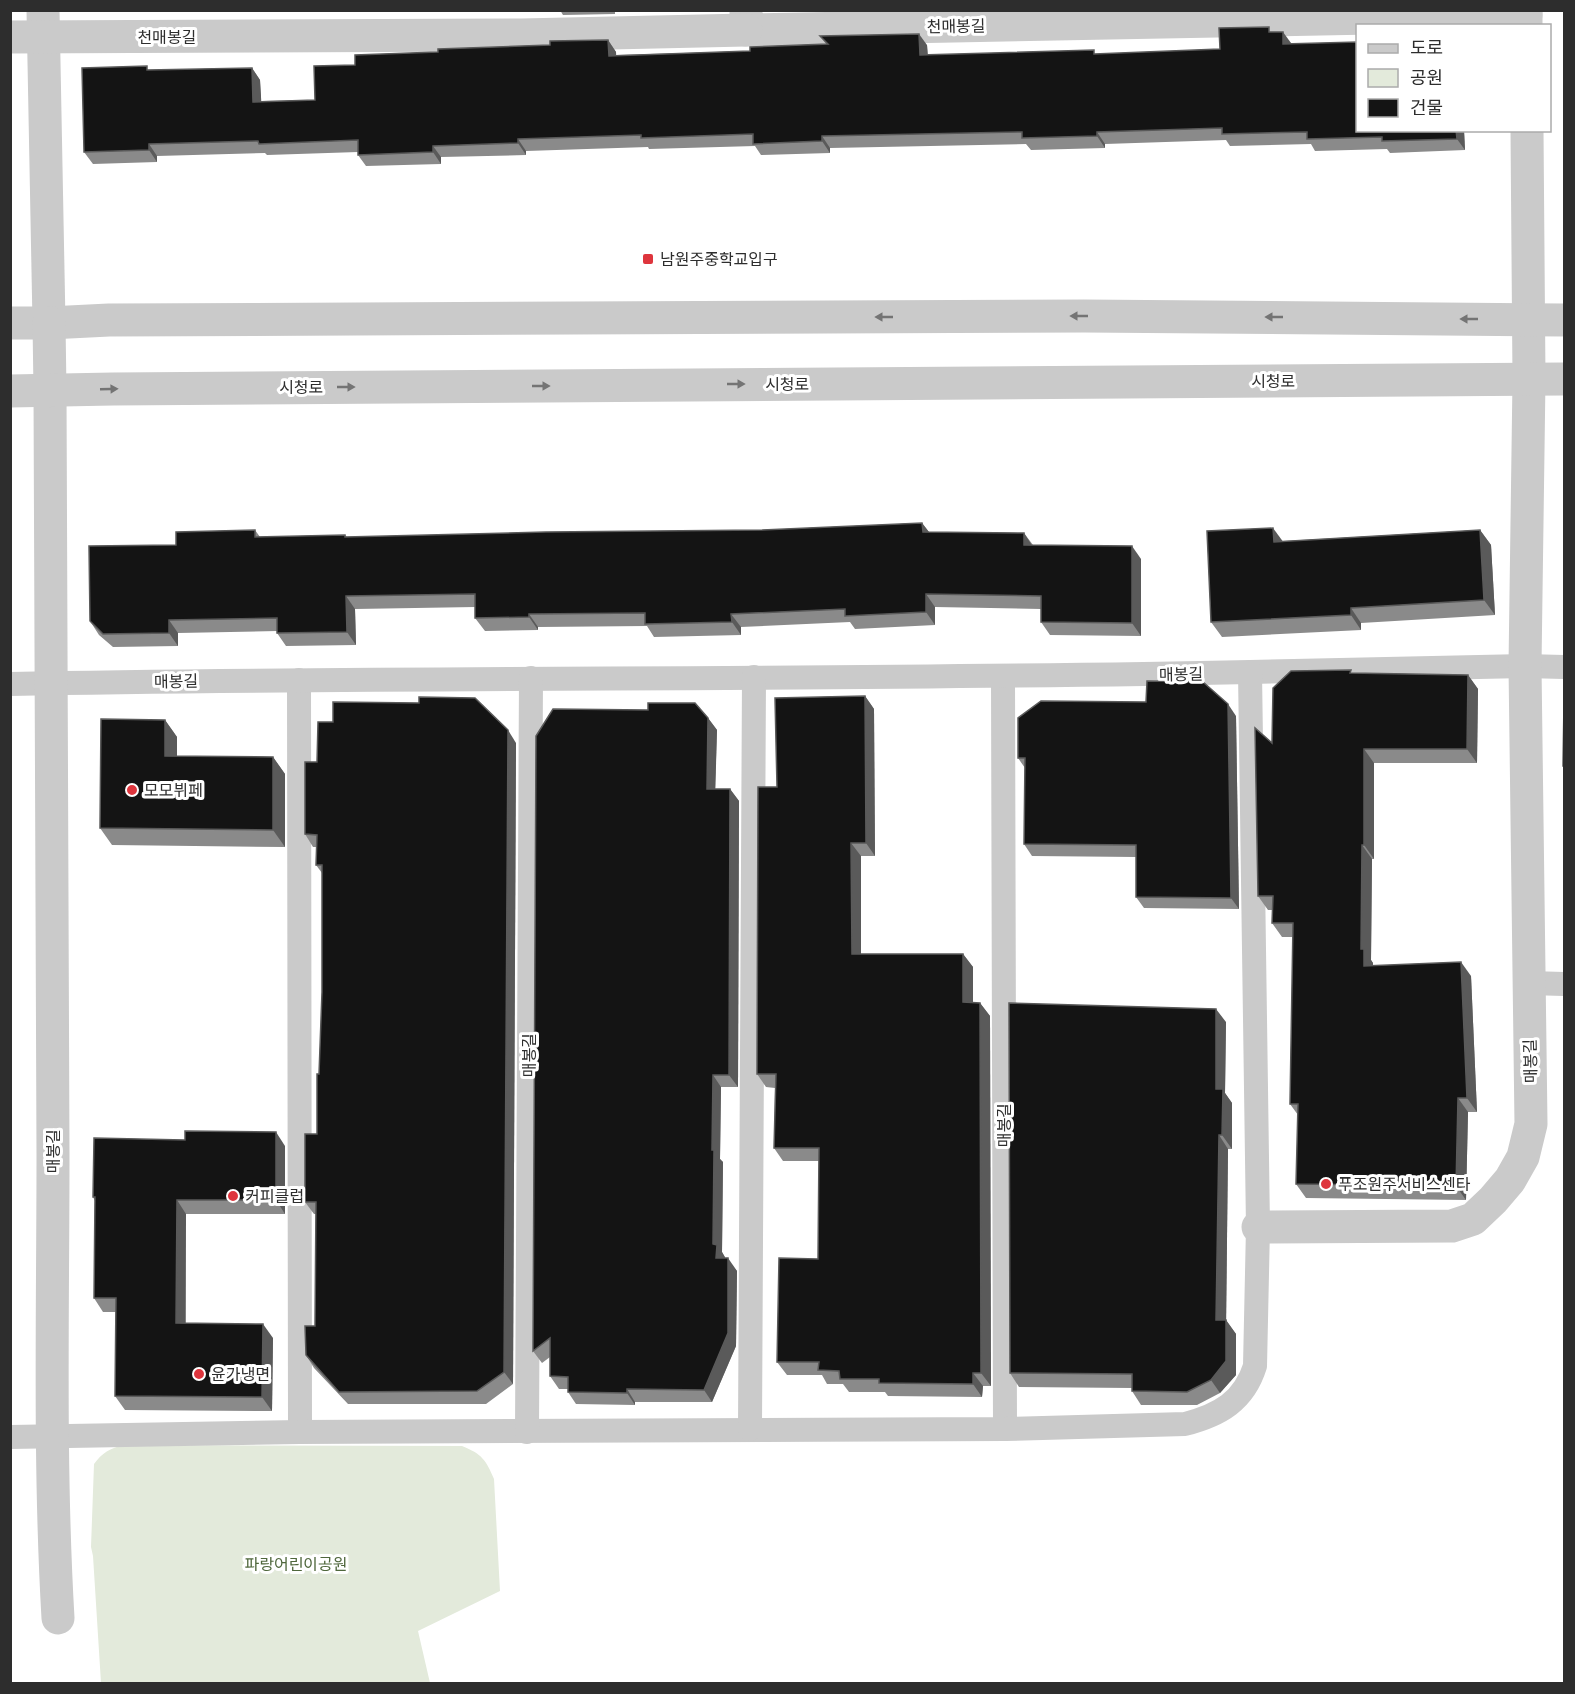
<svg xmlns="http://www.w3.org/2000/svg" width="1575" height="1694" font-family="'DejaVu Sans','Noto Sans KR',sans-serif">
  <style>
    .green { fill: #e3eadb }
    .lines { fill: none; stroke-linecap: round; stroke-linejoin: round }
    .service { stroke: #cacaca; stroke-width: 24 }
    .minor { stroke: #cacaca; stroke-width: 33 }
    .tertiary { stroke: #cacaca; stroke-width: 33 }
    .wall { fill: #8a8a8a }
    .shaded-wall { fill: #5a5a5a }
    .building { fill: #141414; stroke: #5a5a5a; stroke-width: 1.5 }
    .oneway { fill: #747474 }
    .poi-dot { fill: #de353d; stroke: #fff; stroke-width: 2 }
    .labels { text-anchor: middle; stroke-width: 6; stroke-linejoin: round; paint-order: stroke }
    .street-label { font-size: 16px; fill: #2d2d2d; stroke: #fff }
    .poi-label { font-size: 16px; fill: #2d2d2d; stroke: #fff; text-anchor: start }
    .park-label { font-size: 16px; fill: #4f673c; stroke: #fff }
  </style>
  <rect width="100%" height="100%" fill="#fff"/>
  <path class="green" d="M124,1445l338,1c20,8 24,14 32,33l6,112 -82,40 12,52h-329l-8,-127 -2,-9 3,-83c8,-11 16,-16 30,-19z"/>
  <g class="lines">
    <g class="service">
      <path d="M1250,672l275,-6 39,1"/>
      <path d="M1003,677l2,752"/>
      <path d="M299,680l1,752"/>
      <path d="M10,684c414,-8 827,-3 1240,-12l8,555 -3,139c-11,35 -35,49 -70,58l-180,5 -705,3 -290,5"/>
      <path d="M1529,983l35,1"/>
      <path d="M750,1429l4,-752"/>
      <path d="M527,1432l4,-754"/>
    </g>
    <g class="minor">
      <path d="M43,10l6,313"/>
      <path d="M746,10v20l780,-15"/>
      <path d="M10,37l511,-2 225,-5"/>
      <path d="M50,391c3,255 3,510 3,765 0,154 -4,309 5,462"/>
      <path d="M1258,1227l194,-1 21,-7 20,-19 17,-20 13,-23 8,-33 -6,-458 4,-287"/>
    </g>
    <g class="tertiary">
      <path d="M1526,10v16"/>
      <path d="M1527,130l2,249"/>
      <path d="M10,323h39l60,-3 975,-4 480,4"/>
      <path d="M49,323l1,68"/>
      <path d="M10,391l103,-2 1451,-10"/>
    </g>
  </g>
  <g class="wall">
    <path d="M560,10h55v4l-52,1z"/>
    <path d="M1273,32l18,11 67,87h106l1,20 -75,3 -3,-4 -72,2 -4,-7 -81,2 -4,-6 -121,4v4l-74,2 -5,-6 -196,4v5l-69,2 -6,-9 -106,3 -1,-2 -122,4v4l-85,2v7l-75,2 -8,-11v-3l-91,3 -2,-2 -108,3v6l-64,2 -9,-12 65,-82 103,-2 8,12 1,21 54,-1 40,-35 83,-13 112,-7 58,-5 8,12v3l134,-4 76,-7 -6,-8 107,9 1,9h169l123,-5z"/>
    <path d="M922,523l7,9 95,1 9,12 108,14v77l-91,-1 -9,-13v-13l-106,-2v18l-80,4 -5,-7 -109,5v8l-87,2 -7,-11 -109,1v3l-53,1 -10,-13v-11l-120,2 1,36 -70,1 -9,-13v-2l-99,2v13l-65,1 -14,-12 -9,-14 86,-76 79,-15 5,7 85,-2 2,2 415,-7z"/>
    <path d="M1480,530l11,15 4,70 -134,8v7l-139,7 -11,-15 72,-81z"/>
    <path d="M1353,673l115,2 10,14 -1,74h-103v96h-2l-1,101 2,3v3l98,10 6,136h-9l-2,88 -160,-2 -10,-14 2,-69 -8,-11 3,-167h-11l-10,-14v-13h-4l-10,-14 14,-153z"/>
    <path d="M865,696l9,13 1,147h-14v98h102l10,13v36h7l10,13 1,370h-8l-1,11 -94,-1 -3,-4h-36l-6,-8h-16l-5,-9h-35l-10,-13 41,-103 1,-98h-36l-9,-13 1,-60 -9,-1 -9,-13 20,-287z"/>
    <path d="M1236,716l3,193 -95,-1 -8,-11v-40l-104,-1 -8,-12 1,-76 -7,-10z"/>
    <path d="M708,718l9,12 -2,59h15l9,12 -1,286h-17l-1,72 3,3 -1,90 3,6 12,13 -1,75 -24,56h-77v3l-59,-1 -8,-12v-3h-9l-9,-13v-19l-8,6 -9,-12z"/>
    <path d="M165,720l12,17v19l96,1 12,17v73l-173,-2 -12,-17z"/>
    <path d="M516,743l-3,641 -27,20h-138l-34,-36 -8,-13 9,-29 1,-112h-2l-9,-12 12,-68 5,-142v-119l-6,-8 1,-18h-4l-8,-13 12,-72z"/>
    <path d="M1226,1022l-1,71 7,10v46h-4l-2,171 10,14v41l-16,18 -23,12h-56l-9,-14v-3l-113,-1 -9,-14z"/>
    <path d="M285,1146v68h-99v109l87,15 -1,73 -147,-1 -10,-14 1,-84h-13l-9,-14 1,-97 -2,-4z"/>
  </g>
  <g class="shaded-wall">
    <path d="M1283,32l8,11 1,13 -9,-12z"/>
    <path d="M919,34l8,11 1,21 -8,-11z"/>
    <path d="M608,40l8,12 1,15 -8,-11z"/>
    <path d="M252,68l8,12 2,33 -9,-11z"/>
    <path d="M1456,130h8l1,20 -8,-11z"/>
    <path d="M1097,132l8,12v4l-8,-12z"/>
    <path d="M822,136l8,12v5l-8,-12z"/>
    <path d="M518,139l8,12v4l-8,-12z"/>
    <path d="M149,144l8,12v6l-8,-12z"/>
    <path d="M433,146l8,11v7l-8,-12z"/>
    <path d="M922,523l10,13 -9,-4z"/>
    <path d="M1273,528l11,15 -10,-1z"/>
    <path d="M1480,530l11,15 4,70 -11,-15z"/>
    <path d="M1024,533l9,14 -9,-2z"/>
    <path d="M1132,546l9,13v77l-9,-13z"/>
    <path d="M926,594l9,13v18l-9,-13z"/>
    <path d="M346,596l9,13 1,36 -9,-13z"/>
    <path d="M1351,608l10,15v7l-10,-15z"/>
    <path d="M529,614l9,13v3l-9,-13z"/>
    <path d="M731,614l10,13v8l-9,-13z"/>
    <path d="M169,620l9,13v13l-9,-13z"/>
    <path d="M1468,675l10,14 -1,74 -10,-14z"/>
    <path d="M865,696l9,13 1,147 -9,-13z"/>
    <path d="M1228,704l8,12 3,193 -8,-11z"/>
    <path d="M708,718l9,12 -2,71 -8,-12z"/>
    <path d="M165,720l12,17v36l-12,-17z"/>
    <path d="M508,730l8,13 -3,641 -9,-12z"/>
    <path d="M1364,749l10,14v96l-10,-14z"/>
    <path d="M273,757l12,17v73l-12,-17z"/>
    <path d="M730,789l9,12 -1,286 -9,-12z"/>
    <path d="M851,843l10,13v111l-9,-13z"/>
    <path d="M1362,845l10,14 -1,101 2,3v17l-9,-14 -3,-17z"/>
    <path d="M963,954l10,13v48l-10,-13z"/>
    <path d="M1461,962l10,14 6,136 -10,-14z"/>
    <path d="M980,1003l10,13 1,370 -10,-13z"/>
    <path d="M1216,1009l10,13 -1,71 7,10v46l-10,-14 -6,-46z"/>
    <path d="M713,1075l8,12 -1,72 3,3 -1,90 3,5v14l-9,-13 -3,-14 -1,-94z"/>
    <path d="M1458,1098l10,14 -2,88 -10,-14z"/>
    <path d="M276,1132l9,14v68l-9,-14z"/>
    <path d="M1219,1135l9,14 -2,185 -10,-14z"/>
    <path d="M177,1200l9,14 -1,123 -9,-14z"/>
    <path d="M728,1258l9,13 -1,75 -24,56 -8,-12z"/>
    <path d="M1226,1320l10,14v41l-16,18 -9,-13z"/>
    <path d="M263,1324l10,14 -1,73 -10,-14z"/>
    <path d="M973,1373l10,13 -1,11 -9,-13z"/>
    <path d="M627,1389l8,13v3l-8,-12z"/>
  </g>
  <g class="building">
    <path d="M1269,27v5h14v12l75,-2v88h98l1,9 -75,2v-4l-75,2v-7l-85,2v-6l-125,4v4l-75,2v-6l-200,4v5l-69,3v-10l-112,4v-3l-123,4v4l-85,3v6l-75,3v-15l-99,4 -1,-3 -109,3v6l-65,2 -2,-84 65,-2v4l105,-2 1,34 62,-2 -1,-34 41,-1v-10l83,-3v-3l112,-4v-4l58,-1 1,16 141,-5v-4l78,-3 -8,-8 99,-2 1,21 174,-5v4l126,-5 -1,-21z"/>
    <path d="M922,523l1,9 101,1v12l108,1v77l-91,-1v-26l-115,-2v18l-81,4v-7l-114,5 1,8 -87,2v-11l-116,1v3l-54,1v-24l-129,2 1,36 -70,1v-15l-108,2v13l-66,1 -13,-13 -1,-75 87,-1v-13l79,-2v7l90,-2v2l201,-5 216,-2z"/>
    <path d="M1273,528l1,14 206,-12 4,70 -133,8v7l-140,7 -4,-91z"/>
    <path d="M1351,670l-1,3 118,2 -1,74h-103v96h-2l-1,104h3v17l97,-4 6,136h-9l-2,88 -160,-2 2,-80h-8l3,-181h-21l1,-27h-15l-3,-168 17,15 1,-55 18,-17z"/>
    <path d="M1147,681l56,1 25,22 3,194 -95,-1v-52l-112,-1 1,-86h-7v-40l23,-17 105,1z"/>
    <path d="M865,696l1,147h-15l1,111h111v48l17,1 1,370h-8v11l-94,-1v-4h-39l-1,-8 -21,-1 1,-8h-42l2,-104 39,1 1,-111h-45l2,-74h-19l1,-287h19l-2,-89z"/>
    <path d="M419,697l56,1 33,32 -4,642 -27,19 -138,1 -33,-37 -1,-29h10l1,-124h-11v-68h12v-60h2l3,-82v-127h-6l1,-30 -12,-1v-72h12l1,-40h15v-20l86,1z"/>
    <path d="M1564,702v64h-1z"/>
    <path d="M648,703h47l13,15 -1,71h23l-1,286h-16l-1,75h2l-1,94 4,1 -1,13h12v75l-24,57 -77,-1v4l-59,-1v-15l-18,-1v-38l-17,13 3,-615 17,-27 95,1z"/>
    <path d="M101,719l64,1v36l108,1v73l-173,-2z"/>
    <path d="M1009,1003l207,6v80h7l-1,46h-3l-3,185h10v41l-15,19 -24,12 -55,-1v-17l-122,-1z"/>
    <path d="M185,1131l91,1v68h-99l-1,123 87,1 -1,73 -147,-1 1,-98h-22l1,-101h-2l1,-59 91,2z"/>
  </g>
  <defs><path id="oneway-solid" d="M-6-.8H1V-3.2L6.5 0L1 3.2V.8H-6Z" transform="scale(1.5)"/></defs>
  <g class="oneway">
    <use href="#oneway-solid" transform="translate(1079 316) rotate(180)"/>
    <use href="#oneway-solid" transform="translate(884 317) rotate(180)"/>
    <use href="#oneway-solid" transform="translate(1274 317) rotate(-180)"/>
    <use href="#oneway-solid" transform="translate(1469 319) rotate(-180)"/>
    <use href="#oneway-solid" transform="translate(736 384)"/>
    <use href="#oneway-solid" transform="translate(541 386)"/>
    <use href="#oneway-solid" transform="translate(346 387)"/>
    <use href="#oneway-solid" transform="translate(109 389) rotate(-2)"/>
  </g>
  <g class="poi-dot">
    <rect x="642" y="253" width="12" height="12" rx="3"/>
    <circle cx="132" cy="790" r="6"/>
    <circle cx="1326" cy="1184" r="6"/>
    <circle cx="233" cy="1196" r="6"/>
    <circle cx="199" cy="1374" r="6"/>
  </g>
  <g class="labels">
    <g class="street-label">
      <text transform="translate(956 26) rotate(-1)" y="6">천매봉길</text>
      <text x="167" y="43">천매봉길</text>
      <text x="1273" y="387">시청로</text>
      <text x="787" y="390">시청로</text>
      <text x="301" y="393">시청로</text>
      <text transform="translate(1181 674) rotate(-1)" y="6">매봉길</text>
      <text transform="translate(176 681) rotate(-1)" y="6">매봉길</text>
      <text transform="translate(529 1055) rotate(-90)" y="6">매봉길</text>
      <text transform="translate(1530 1061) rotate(-91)" y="6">매봉길</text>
      <text transform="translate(1004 1125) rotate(-90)" y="6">매봉길</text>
      <text transform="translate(53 1151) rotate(-90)" y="6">매봉길</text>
    </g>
    <g class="poi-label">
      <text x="660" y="265">남원주중학교입구</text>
      <text x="144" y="796">모모뷔페</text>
      <text x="1338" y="1190">푸조원주서비스센타</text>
      <text x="245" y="1202">커피클럽</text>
      <text x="211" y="1380">윤가냉면</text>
    </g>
    <g class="park-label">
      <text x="296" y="1570">파랑어린이공원</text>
    </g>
  </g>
  <rect width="1575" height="1694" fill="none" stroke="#2d2d2d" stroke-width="24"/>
  <rect x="1356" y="24" width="195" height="108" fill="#ffffff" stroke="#ababab" stroke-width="1.5"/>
  <rect x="1368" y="44" width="30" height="9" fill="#cacaca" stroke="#ababab" stroke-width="1.5"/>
  <text x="1410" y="54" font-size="18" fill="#2d2d2d">도로</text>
  <rect x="1368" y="69" width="30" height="18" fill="#e3eadb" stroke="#ababab" stroke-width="1.5"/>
  <text x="1410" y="84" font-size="18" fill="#2d2d2d">공원</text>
  <rect x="1368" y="99" width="30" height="18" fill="#141414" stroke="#ababab" stroke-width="1.5"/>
  <text x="1410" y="114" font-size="18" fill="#2d2d2d">건물</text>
</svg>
